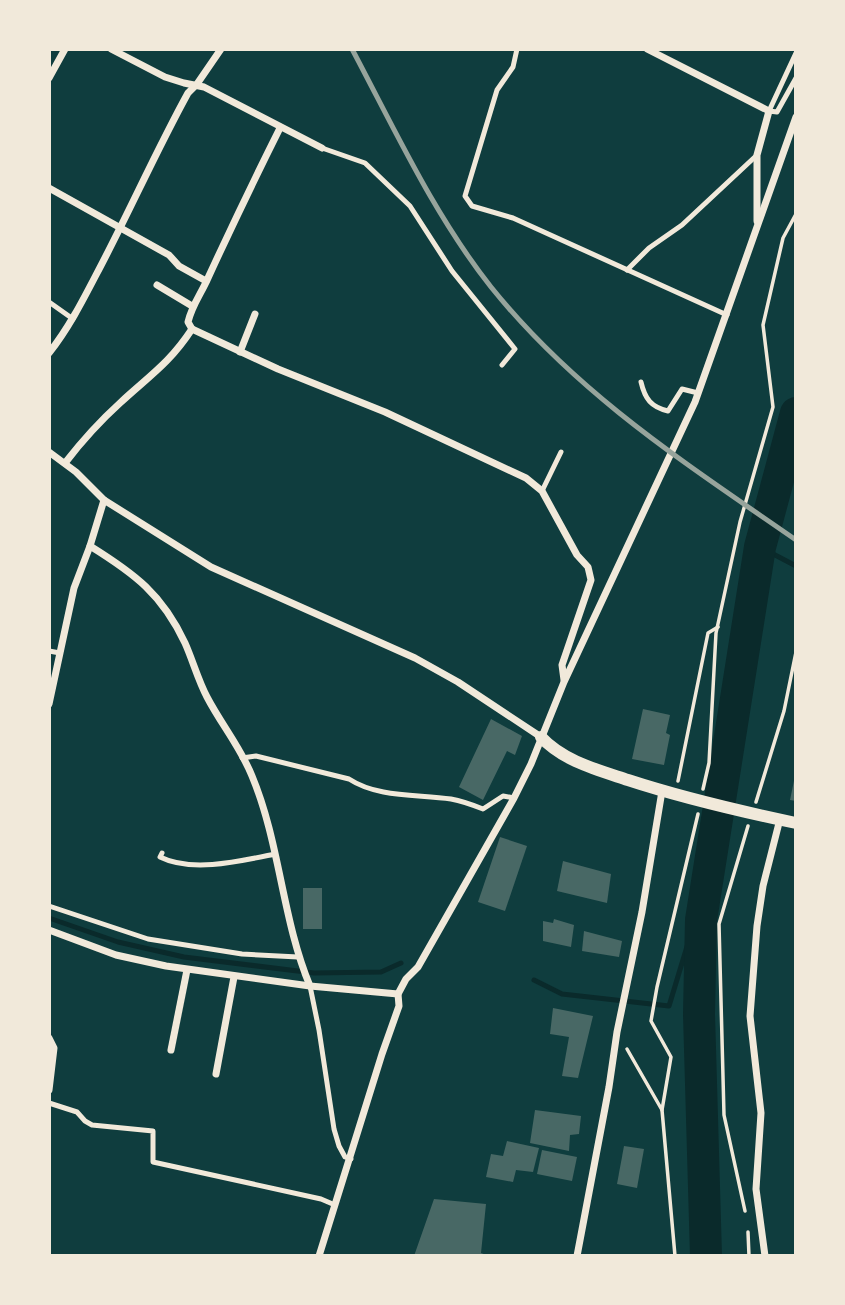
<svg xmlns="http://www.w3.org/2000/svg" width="845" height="1305" font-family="'Fira Sans',sans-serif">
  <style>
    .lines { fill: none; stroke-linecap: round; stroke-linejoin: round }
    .stream { stroke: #0a2a2b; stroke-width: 5 }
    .river { stroke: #0a2a2b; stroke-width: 32 }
    .building { fill: #486865 }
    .path { stroke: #f1e9da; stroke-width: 3.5 }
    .service { stroke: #f1e9da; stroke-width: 5 }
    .minor { stroke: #f1e9da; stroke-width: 7 }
    .tertiary { stroke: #f1e9da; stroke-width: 12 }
    .rail { stroke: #97a49c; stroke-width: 5 }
  </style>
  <rect width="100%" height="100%" fill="#0f3d3e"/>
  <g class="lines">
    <g class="stream">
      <path d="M760,547l36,19"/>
      <path d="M49,918l69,24 66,15 130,16 67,-1 20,-9"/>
      <path d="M534,980l28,14 107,12 20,-66 11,-13"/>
    </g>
    <path class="river" d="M706,1256l-7,-242 2,-94 59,-373 36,-134"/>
  </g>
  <g class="building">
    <path d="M643,709l27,6 -4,18 4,2 -6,30 -32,-6z"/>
    <path d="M491,719l31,17 -7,19 -8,-4 -24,49 -24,-13z"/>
    <path d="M795,776l1,1v24l-6,-1z"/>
    <path d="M500,837l27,9 -22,65 -27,-9z"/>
    <path d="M563,861l48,13 -4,29 -50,-12z"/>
    <rect x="303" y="888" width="19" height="41"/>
    <path d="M554,919l20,6 -3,22 -28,-6v-20l10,2z"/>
    <path d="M584,931l38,10 -3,16 -37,-6z"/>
    <path d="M553,1008l40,8 -15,62 -16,-2 7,-39 -19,-3z"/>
    <path d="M535,1110l46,6 -2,18 -9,1 -1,16 -39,-8z"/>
    <path d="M507,1141l32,7 -6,24 -17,-2 -3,12 -27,-5 5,-23 12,2z"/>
    <path d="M624,1146l20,3 -7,39 -20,-4z"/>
    <path d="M542,1150l35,7 -5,24 -35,-7z"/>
    <path d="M434,1199l52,5 -5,49 8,3h-75z"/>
  </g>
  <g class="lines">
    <g class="path">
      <path d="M678,781l30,-148 10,-6"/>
      <path d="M703,789l6,-26 7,-130 24,-111 33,-115 -10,-82 20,-87 13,-24"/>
      <path d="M756,802l28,-91 12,-59"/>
      <path d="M627,1049l35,61 13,146"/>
      <path d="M662,1110l9,-53 -20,-36 6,-34 41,-173"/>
      <path d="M745,1211l-21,-96 -5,-191 29,-98"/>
      <path d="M748,1232l1,24"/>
    </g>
    <g class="service">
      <path d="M517,49l-4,18 -16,23 -32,106 7,10 41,12 214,97"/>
      <path d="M769,111l27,-58"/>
      <path d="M769,111l8,1 19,-34"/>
      <path d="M322,148l43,15 45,43 42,65 63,78 -13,16"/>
      <path d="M627,270l22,-22 33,-23 75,-70"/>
      <path d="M49,302l24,17"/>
      <path d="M641,382c4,17 10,25 27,29l14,-22 16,4"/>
      <path d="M542,491l19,-39"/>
      <path d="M49,651l11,2"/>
      <path d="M242,758l14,-2 93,23c29,19 69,15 102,20 11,2 22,6 32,10l20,-13 11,2"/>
      <path d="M162,853l-2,4c32,16 81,4 115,-3"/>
      <path d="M49,906l99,33 94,15 56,3"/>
      <path d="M310,986l9,44 15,99 5,17 6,11 6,2"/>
      <path d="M49,1103l28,9 8,9 7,4 61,6v31l168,37 14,6"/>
    </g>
    <g class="minor">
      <path d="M111,49l54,28 19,6 20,4 118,61"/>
      <path d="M647,49l122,62 -12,44v66"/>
      <path d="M49,78l16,-29"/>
      <path d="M49,188l120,67 10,11 27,15"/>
      <path d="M157,285l35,21"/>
      <path d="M192,329l-4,-7c4,-17 13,-28 20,-44 23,-50 47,-100 72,-150"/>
      <path d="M240,352l15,-38"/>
      <path d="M49,353c19,-24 33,-51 47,-78 32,-60 59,-122 92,-182l9,-9 24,-35"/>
      <path d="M49,452l27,20 28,28 107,67 204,91 43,24 83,55"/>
      <path d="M65,463c17,-22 34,-41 55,-60 29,-27 49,-39 72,-74l86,40 107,43 141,66 16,13 35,64 11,12 3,13 -29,85 2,15"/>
      <path d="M104,500l-14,46c45,28 72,48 95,97 8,18 13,37 22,54 14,27 34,51 45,79 28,67 30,143 58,210"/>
      <path d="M49,704l25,-116 16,-42"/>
      <path d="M49,930l67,25 50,11 144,20 88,8"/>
      <path d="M49,1038l5,10 -5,42"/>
      <path d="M171,1050l16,-80"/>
      <path d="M216,1074l18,-97"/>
      <path d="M319,1256l63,-202 17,-48 -1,-12 8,-15 12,-12 96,-169 17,-34 33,-82 131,-280 101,-285"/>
      <path d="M577,1256l32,-169 8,-55 25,-120 20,-121"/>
      <path d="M765,1256l-9,-67 5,-76 -11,-97 7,-90 6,-40 17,-67"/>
    </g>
    <path class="tertiary" d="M541,737c22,24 57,33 87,43 55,18 111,31 168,43"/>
    <path class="rail" d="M352,49c43,81 82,166 139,238 86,107 194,176 305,253"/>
  </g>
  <rect width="845" height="1305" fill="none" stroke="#f1e9da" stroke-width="102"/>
</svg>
